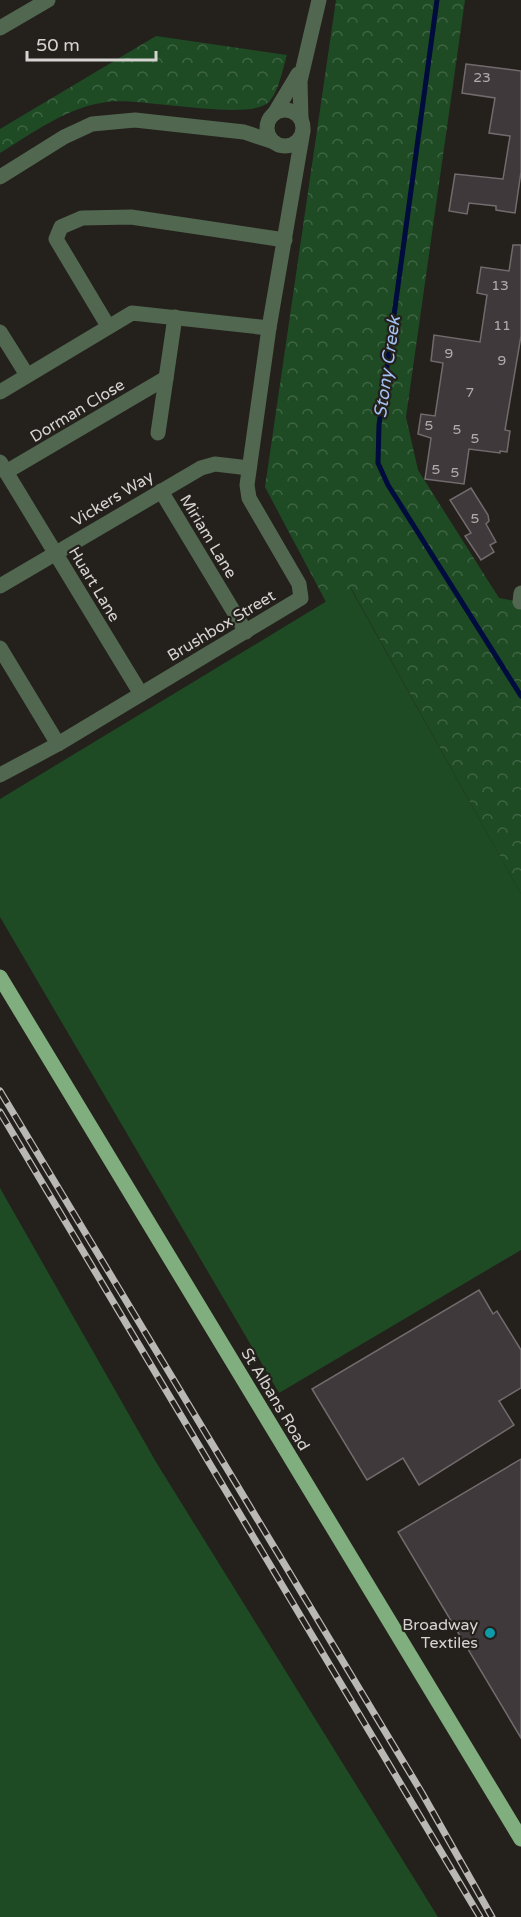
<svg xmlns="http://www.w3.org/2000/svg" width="521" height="1917" font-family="'Varela Round',sans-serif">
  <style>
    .green { fill: #1e4b24 }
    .park { fill: url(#park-crowns) }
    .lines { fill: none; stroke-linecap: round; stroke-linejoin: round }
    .stream { stroke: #000b3e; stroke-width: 5 }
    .building { fill: #40393b; stroke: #726b6d; stroke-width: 1.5 }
    .minor { stroke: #516750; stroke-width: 15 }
    .major { stroke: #80ae7e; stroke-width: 15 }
    .rail-casing { stroke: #bab8b4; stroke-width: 7 }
    .rail { stroke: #24201c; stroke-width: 4.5; stroke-dasharray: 14; stroke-linecap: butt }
    .culture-dot { fill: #0f9aa8; stroke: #24201c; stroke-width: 2 }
    .labels { text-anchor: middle; stroke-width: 4.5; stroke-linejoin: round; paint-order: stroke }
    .number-label { font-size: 14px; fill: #b0adac }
    .street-label { font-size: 16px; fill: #d6d4d1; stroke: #24201c }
    .poi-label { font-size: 16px; fill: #d6d4d1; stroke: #24201c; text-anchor: end }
    .water-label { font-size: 18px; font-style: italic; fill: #a3c1f2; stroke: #24201c }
  </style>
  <defs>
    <pattern id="park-crowns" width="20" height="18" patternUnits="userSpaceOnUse" patternTransform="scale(1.5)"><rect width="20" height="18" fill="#1e4b24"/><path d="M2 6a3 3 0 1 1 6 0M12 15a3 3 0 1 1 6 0" fill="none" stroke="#3e6443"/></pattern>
  </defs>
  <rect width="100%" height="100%" fill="#24201c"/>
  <g class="green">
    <path d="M350,587l171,307v356l-242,143 -279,-476v-118z"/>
    <path d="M0,1188l156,274 282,455h-438z"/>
  </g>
  <g class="park">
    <path d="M336,0h129l-59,417 12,53 81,128 22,4v292l-170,-306 -25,14 -61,-115z"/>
    <path d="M156,36l131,19c-4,13 -8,36 -18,47 -20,20 -130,-5 -162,0 -40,5 -74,31 -107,51v-24z"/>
  </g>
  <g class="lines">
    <path class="stream" d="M437,0l-58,425 -1,38 10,22 133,211"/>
  </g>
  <g class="building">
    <path d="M466,64l55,7v101l-6,41 -19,-3v-4l-27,-3 -2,11 -18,-3 6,-37 48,5 7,-43 -21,-3 6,-35 -33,-5z"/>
    <path d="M513,245h8v91l-16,94 5,1 -3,21 -7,-1v2l-31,-4 -5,35 -39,-5 6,-41 -13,-4 3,-20 14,2 8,-53 -12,-2 3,-26 46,7 7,-47 -10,-2 4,-26 28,4z"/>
    <path d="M471,488l17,27 1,6 -3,3 10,18 -6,3 4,7 -13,8 -16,-24 6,-3 -21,-33z"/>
    <path d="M479,1290l14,24 4,-3 24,39v38l-22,13 15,24 -95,60 -16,-27 -36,22 -55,-91z"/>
    <path d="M521,1459v279l-123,-206z"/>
  </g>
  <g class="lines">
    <g class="minor">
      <path d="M0,28l48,-28"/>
      <circle cx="285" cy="128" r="18"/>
      <path d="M274,114l24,-40"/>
      <path d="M301,119l-1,-38 19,-81"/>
      <path d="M0,177l64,-40 28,-13 43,-4 109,12 30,10"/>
      <path d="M108,326l-52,-87 5,-12 21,-9 49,-1 154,23"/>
      <path d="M0,332l27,43"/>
      <path d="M0,392l132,-79 137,15"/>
      <path d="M158,433l17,-116"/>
      <path d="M0,462l141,232"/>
      <path d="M6,472l160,-94"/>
      <path d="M161,491l85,141"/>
      <path d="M0,586l201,-118 14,-4 34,4"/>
      <path d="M520,602l1,-9"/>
      <path d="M0,648l58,96"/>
      <path d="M0,775l58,-31 243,-146 -2,-14 -50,-86 -2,-13 22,-157 34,-197"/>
    </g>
    <path class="major" d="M0,977l521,862"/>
    <g class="rail-casing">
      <g id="rail">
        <path d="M0,1091l422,702 70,124"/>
        <path d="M0,1112l480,805"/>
      </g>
    </g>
    <use href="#rail" class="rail"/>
  </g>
  <circle class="culture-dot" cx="490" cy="1633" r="6"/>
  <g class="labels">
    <g class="number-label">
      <text x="482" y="82">23</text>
      <text x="500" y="290">13</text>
      <text x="502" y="330">11</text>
      <text x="449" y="358">9</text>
      <text x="502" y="365">9</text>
      <text x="470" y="397">7</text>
      <text x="429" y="430">5</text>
      <text x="457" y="434">5</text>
      <text x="475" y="443">5</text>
      <text x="436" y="474">5</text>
      <text x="455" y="477">5</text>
      <text x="475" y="523">5</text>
    </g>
    <g class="street-label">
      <text transform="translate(77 410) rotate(-31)" y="6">Dorman Close</text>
      <text transform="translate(112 498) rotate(-31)" y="6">Vickers Way</text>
      <text transform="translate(209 536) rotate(59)" y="6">Miriam Lane</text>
      <text transform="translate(95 584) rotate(59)" y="6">Huart Lane</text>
      <text transform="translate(221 625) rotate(-31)" y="6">Brushbox Street</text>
      <text transform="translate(276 1399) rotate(59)" y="6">St Albans Road</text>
    </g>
    <g class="poi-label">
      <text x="478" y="1630">Broadway<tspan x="478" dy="18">Textiles</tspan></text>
    </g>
    <g class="water-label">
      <text transform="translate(387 367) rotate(-82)" y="6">Stony Creek</text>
    </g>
  </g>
  <path d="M27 51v9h129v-9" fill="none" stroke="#d6d4d1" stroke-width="3"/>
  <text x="36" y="51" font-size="18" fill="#d6d4d1" stroke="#24201c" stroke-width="4.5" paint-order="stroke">50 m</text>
</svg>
